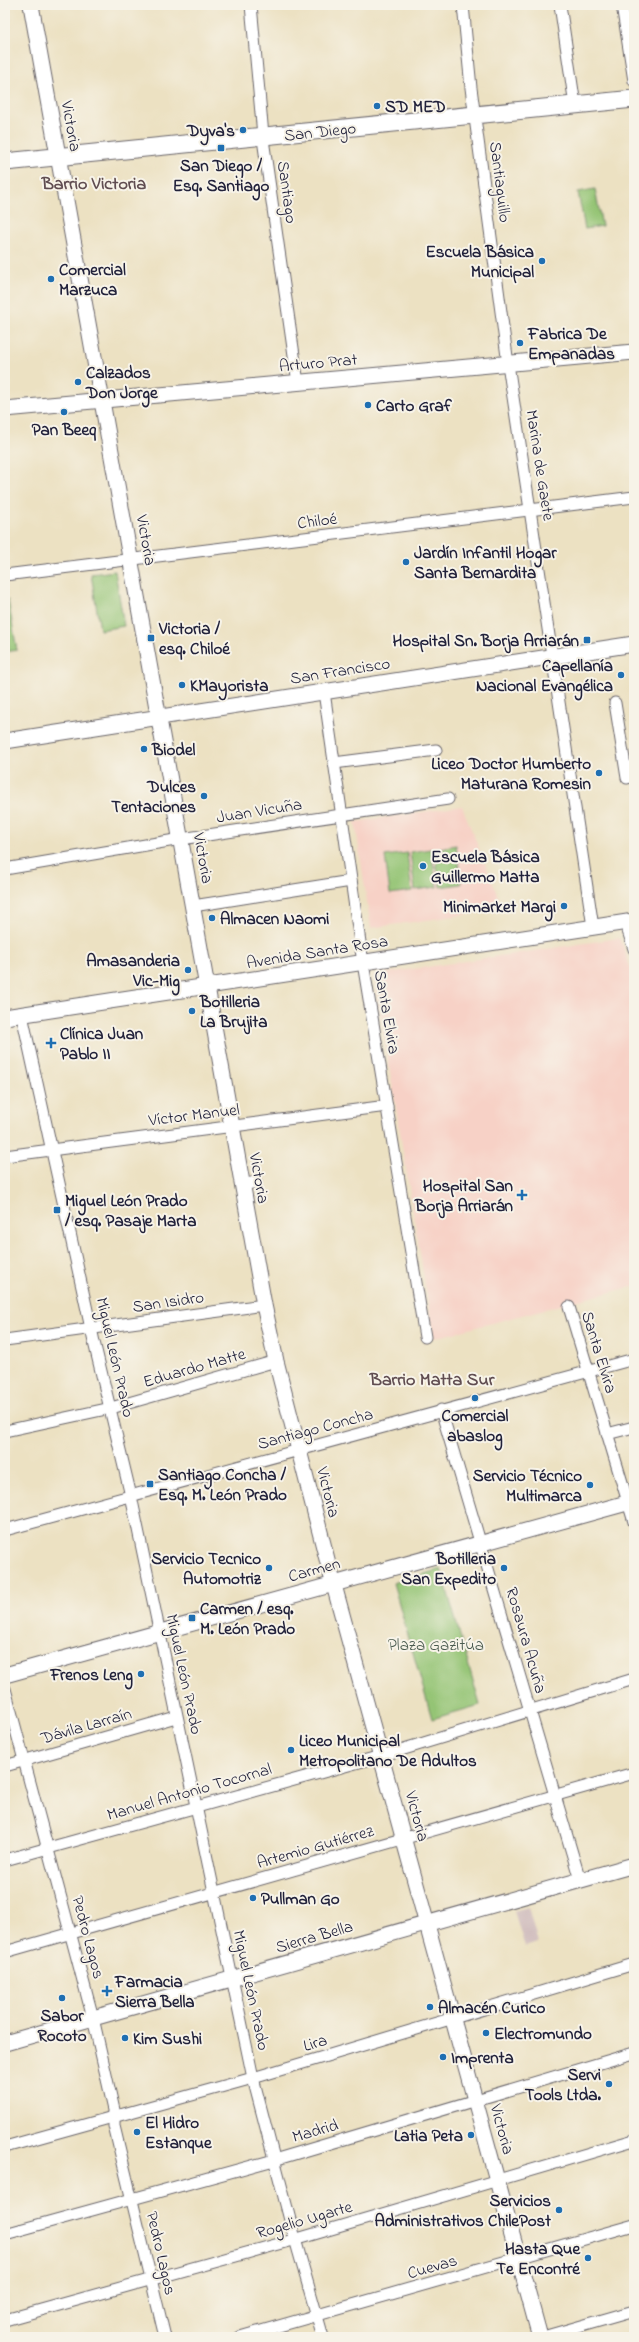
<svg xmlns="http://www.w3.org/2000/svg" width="639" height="2342" font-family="'Indie Flower',sans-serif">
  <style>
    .built { fill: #f7d1c6 }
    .industrial { fill: #d2bfbf }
    .green { fill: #94c474; stroke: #5b7358 }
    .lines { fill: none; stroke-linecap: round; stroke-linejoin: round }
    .street-casing { stroke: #69656a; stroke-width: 13 }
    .secondary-casing { stroke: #69656a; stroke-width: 17 }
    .primary-casing { stroke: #69656a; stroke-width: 19 }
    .street { stroke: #fff; stroke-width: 11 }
    .secondary { stroke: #fff; stroke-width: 15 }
    .primary { stroke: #fff; stroke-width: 17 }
    .poi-dot { fill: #1f6fb2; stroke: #f7f3e8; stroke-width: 1.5 }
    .labels { text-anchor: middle; stroke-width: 4; stroke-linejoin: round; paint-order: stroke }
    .poi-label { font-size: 17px; font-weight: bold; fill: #22223b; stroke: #f7f3e8; text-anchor: start }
    .street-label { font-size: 17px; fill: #22223b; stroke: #f7f3e8 }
    .park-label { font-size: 17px; fill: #4a5b4f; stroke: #f7f3e8 }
    .neighbourhood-label { font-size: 18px; font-weight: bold; fill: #604d51; stroke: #f7f3e8 }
  </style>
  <rect width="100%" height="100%" fill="#f7f3e8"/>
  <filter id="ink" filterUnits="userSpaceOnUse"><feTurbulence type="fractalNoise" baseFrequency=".025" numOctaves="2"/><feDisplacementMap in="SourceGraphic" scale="8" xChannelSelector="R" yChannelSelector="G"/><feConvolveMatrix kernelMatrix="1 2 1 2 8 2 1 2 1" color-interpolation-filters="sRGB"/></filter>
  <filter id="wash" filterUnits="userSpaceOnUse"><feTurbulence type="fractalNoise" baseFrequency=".012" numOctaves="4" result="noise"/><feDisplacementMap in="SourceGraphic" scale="16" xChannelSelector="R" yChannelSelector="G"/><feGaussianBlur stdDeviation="0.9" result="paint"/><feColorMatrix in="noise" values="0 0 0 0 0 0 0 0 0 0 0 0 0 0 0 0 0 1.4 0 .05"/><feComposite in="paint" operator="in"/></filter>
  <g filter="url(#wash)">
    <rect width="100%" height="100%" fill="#ece1c2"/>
    <g class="built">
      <path d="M462,806l41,103 -132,19 -16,-106z"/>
      <path d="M619,938l2,2 13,38v308l-200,52 -60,-363z"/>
    </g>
    <path class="industrial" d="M528,1907l10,36 -13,4 -11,-36z"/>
    <g class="green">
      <path d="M595,189l7,37 -17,3 -7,-37z"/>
      <path d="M115,571l9,55 -24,4 -9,-56z"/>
      <path d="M8,600l9,50 -12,2v-51z"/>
      <path d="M456,845l5,39 -21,3 -6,-38z"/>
      <path d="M431,849l6,38 -22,3 -5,-38z"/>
      <path d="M407,853l5,38 -22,3 -5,-38z"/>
      <path d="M441,1569l39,136 -48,14 -39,-136z"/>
    </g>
  </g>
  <g filter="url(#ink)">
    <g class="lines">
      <g class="street-casing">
        <g id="street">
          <path d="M251,5l13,141 34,237"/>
          <path d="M463,5l8,83 37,276 85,563"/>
          <path d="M560,5l15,100"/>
          <path d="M622,5l12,76"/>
          <path d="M5,575l629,-78"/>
          <path d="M324,692l39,271 62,374"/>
          <path d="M615,703l12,75 7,-2"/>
          <path d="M334,763l102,-13"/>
          <path d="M5,869l176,-30 267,-40"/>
          <path d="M193,906l158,-25"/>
          <path d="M625,922l9,27"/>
          <path d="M22,1015l72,327 37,154 122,582 42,161 28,98"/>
          <path d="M5,1156l382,-50"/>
          <path d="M242,1185l14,-3"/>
          <path d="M569,1307l65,215"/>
          <path d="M5,1340l259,-35"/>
          <path d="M441,1410l139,470"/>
          <path d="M5,1431l106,-23 165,-47"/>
          <path d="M607,1434l27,-7"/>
          <path d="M5,1530l629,-171"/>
          <path d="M5,1689l88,329 21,92v16l51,211"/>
          <path d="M5,1766l171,-49"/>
          <path d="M5,1860l376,-104 253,-77"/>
          <path d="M5,1952l629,-179"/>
          <path d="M5,2147l248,-69 381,-114"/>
          <path d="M5,2234l269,-74 360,-107"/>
          <path d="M5,2320l299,-83 330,-97"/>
          <path d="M240,2337l394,-112"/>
          <path d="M543,2337l91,-26"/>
        </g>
      </g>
      <g class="secondary-casing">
        <g id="secondary">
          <path d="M31,5l233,1300 12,56 53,206 211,770"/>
          <path d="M5,409l629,-57"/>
          <path d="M5,741l629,-97"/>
          <path d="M5,1017l629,-96"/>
          <path d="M5,1675l629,-174"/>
          <path d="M5,2043l629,-178"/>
        </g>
      </g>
      <g class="primary-casing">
        <path id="primary" d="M5,162l629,-63"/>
      </g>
      <use href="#street" class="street"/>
      <use href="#secondary" class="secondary"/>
      <use href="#primary" class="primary"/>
    </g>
  </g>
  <g class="poi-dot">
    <circle cx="377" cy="106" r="4"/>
    <circle cx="243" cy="130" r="4"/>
    <rect x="217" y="144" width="8" height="8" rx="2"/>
    <circle cx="542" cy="261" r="4"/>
    <circle cx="51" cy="279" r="4"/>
    <circle cx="520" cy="343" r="4"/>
    <circle cx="78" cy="382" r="4"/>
    <circle cx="368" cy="405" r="4"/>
    <circle cx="64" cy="412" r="4"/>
    <circle cx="406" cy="562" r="4"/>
    <rect x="147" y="634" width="8" height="8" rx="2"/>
    <rect x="583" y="636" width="8" height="8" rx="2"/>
    <circle cx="621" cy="675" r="4"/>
    <circle cx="182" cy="685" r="4"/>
    <circle cx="144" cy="749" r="4"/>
    <circle cx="599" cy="773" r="4"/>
    <circle cx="204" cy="796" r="4"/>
    <circle cx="423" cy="866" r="4"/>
    <circle cx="564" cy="906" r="4"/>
    <circle cx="212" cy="918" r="4"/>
    <circle cx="188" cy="970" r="4"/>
    <circle cx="192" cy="1011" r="4"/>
    <path d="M49 1037h4v4h4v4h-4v4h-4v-4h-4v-4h4z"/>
    <path d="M520 1189h4v4h4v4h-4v4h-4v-4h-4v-4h4z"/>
    <rect x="53" y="1206" width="8" height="8" rx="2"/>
    <circle cx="475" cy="1398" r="4"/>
    <rect x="146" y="1480" width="8" height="8" rx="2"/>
    <circle cx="590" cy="1485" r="4"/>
    <circle cx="269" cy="1568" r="4"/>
    <circle cx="504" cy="1568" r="4"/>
    <rect x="188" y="1614" width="8" height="8" rx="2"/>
    <circle cx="141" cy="1674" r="4"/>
    <circle cx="291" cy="1750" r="4"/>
    <circle cx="253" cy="1898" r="4"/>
    <path d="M105 1985h4v4h4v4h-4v4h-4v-4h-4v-4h4z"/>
    <circle cx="62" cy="1998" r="4"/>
    <circle cx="430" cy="2007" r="4"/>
    <circle cx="486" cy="2033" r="4"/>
    <circle cx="125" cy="2038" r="4"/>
    <circle cx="443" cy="2057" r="4"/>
    <circle cx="609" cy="2084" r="4"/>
    <circle cx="137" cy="2132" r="4"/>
    <circle cx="471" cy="2135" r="4"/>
    <circle cx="559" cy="2210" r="4"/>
    <circle cx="588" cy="2258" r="4"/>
  </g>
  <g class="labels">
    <g class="poi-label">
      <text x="385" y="112">SD MED</text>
      <text x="235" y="136" text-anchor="end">Dyva's</text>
      <text x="221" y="171" text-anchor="middle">San Diego /<tspan x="221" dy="20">Esq. Santiago</tspan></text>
      <text x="534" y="257" text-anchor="end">Escuela Básica<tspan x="534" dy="20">Municipal</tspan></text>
      <text x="59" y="275">Comercial<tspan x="59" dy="20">Marzuca</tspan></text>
      <text x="528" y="339">Fabrica De<tspan x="528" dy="20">Empanadas</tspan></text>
      <text x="86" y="378">Calzados<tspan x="86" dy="20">Don Jorge</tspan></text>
      <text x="376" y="411">Carto Graf</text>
      <text x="64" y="435" text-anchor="middle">Pan Beeq</text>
      <text x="414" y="558">Jardín Infantil Hogar<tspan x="414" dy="20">Santa Bernardita</tspan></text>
      <text x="159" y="634">Victoria /<tspan x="159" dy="20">esq. Chiloé</tspan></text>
      <text x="579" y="646" text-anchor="end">Hospital Sn. Borja Arriarán</text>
      <text x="613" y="671" text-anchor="end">Capellanía<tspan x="613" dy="20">Nacional Evangélica</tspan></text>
      <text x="190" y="691">KMayorista</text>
      <text x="152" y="755">Biodel</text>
      <text x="591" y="769" text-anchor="end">Liceo Doctor Humberto<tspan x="591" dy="20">Maturana Romesin</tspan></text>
      <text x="196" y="792" text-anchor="end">Dulces<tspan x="196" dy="20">Tentaciones</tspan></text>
      <text x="431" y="862">Escuela Básica<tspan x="431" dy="20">Guillermo Matta</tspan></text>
      <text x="556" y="912" text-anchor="end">Minimarket Margi</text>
      <text x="220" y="924">Almacen Naomi</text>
      <text x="180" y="966" text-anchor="end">Amasanderia<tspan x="180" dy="20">Vic-Mig</tspan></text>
      <text x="200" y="1007">Botilleria<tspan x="200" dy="20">La Brujita</tspan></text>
      <text x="60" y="1039">Clínica Juan<tspan x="60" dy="20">Pablo II</tspan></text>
      <text x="513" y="1191" text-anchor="end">Hospital San<tspan x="513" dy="20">Borja Arriarán</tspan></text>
      <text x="65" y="1206">Miguel León Prado<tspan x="65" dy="20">/ esq. Pasaje Marta</tspan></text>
      <text x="475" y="1421" text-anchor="middle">Comercial<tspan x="475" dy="20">abaslog</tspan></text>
      <text x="158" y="1480">Santiago Concha /<tspan x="158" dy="20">Esq. M. León Prado</tspan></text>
      <text x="582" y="1481" text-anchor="end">Servicio Técnico<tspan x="582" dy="20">Multimarca</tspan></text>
      <text x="261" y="1564" text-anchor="end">Servicio Tecnico<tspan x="261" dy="20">Automotriz</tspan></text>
      <text x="496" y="1564" text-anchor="end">Botilleria<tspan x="496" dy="20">San Expedito</tspan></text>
      <text x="200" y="1614">Carmen / esq.<tspan x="200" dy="20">M. León Prado</tspan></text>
      <text x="133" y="1680" text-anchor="end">Frenos Leng</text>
      <text x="299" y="1746">Liceo Municipal<tspan x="299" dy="20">Metropolitano De Adultos</tspan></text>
      <text x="261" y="1904">Pullman Go</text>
      <text x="115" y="1987">Farmacia<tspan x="115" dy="20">Sierra Bella</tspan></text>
      <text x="438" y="2013">Almacén Curico</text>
      <text x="62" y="2021" text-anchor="middle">Sabor<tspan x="62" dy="20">Rocoto</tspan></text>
      <text x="494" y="2039">Electromundo</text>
      <text x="133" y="2044">Kim Sushi</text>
      <text x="451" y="2063">Imprenta</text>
      <text x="601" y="2080" text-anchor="end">Servi<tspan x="601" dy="20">Tools Ltda.</tspan></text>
      <text x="145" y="2128">El Hidro<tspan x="145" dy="20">Estanque</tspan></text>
      <text x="463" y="2141" text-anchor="end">Latia Peta</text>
      <text x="551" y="2206" text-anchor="end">Servicios<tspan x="551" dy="20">Administrativos ChilePost</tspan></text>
      <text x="580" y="2254" text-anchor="end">Hasta Que<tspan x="580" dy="20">Te Encontré</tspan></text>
    </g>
    <g class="street-label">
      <text transform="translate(72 126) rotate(80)" y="6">Victoria</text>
      <text transform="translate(320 131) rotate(-6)" y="6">San Diego</text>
      <text transform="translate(501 182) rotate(83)" y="6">Santiaguillo</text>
      <text transform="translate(288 192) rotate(82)" y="6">Santiago</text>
      <text transform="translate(318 362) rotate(-5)" y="6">Arturo Prat</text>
      <text transform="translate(541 465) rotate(81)" y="6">Marina de Gaete</text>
      <text transform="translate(317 520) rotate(-7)" y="6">Chiloé</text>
      <text transform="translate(147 540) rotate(80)" y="6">Victoria</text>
      <text transform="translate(340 670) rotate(-9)" y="6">San Francisco</text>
      <text transform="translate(259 810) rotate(-9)" y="6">Juan Vicuña</text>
      <text transform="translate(204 858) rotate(80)" y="6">Victoria</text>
      <text transform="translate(317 951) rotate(-9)" y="6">Avenida Santa Rosa</text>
      <text transform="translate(388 1012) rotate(80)" y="6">Santa Elvira</text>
      <text transform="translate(194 1114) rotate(-7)" y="6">Víctor Manuel</text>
      <text transform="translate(260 1178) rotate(80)" y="6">Victoria</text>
      <text transform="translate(168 1301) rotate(-8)" y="6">San Isidro</text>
      <text transform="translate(600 1352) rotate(73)" y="6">Santa Elvira</text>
      <text transform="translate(116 1357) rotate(77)" y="6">Miguel León Prado</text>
      <text transform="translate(194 1367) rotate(-16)" y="6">Eduardo Matte</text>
      <text transform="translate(315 1428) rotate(-15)" y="6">Santiago Concha</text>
      <text transform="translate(329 1492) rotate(76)" y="6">Victoria</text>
      <text transform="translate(314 1569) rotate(-15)" y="6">Carmen</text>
      <text transform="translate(527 1640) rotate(74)" y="6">Rosaura Acuña</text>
      <text transform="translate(185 1674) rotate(78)" y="6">Miguel León Prado</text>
      <text transform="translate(86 1725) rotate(-16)" y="6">Dávila Larraín</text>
      <text transform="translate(189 1791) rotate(-16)" y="6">Manuel Antonio Tocornal</text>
      <text transform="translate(418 1816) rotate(75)" y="6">Victoria</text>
      <text transform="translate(315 1846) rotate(-16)" y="6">Artemio Gutiérrez</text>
      <text transform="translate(314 1936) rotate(-16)" y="6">Sierra Bella</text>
      <text transform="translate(89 1937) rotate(75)" y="6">Pedro Lagos</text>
      <text transform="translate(252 1990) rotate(78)" y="6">Miguel León Prado</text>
      <text transform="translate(315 2042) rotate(-17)" y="6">Lira</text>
      <text transform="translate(503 2129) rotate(75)" y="6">Victoria</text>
      <text transform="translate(315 2130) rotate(-16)" y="6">Madrid</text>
      <text transform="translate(304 2219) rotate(-16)" y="6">Rogelio Ugarte</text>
      <text transform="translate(162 2253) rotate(77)" y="6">Pedro Lagos</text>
      <text transform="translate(432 2266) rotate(-16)" y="6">Cuevas</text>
    </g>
    <g class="park-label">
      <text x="436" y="1650">Plaza Gazitúa</text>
    </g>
    <g class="neighbourhood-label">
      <text x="94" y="189">Barrio Victoria</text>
      <text x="432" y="1385">Barrio Matta Sur</text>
    </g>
  </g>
  <rect width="639" height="2342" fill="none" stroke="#f7f3e8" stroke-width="20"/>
</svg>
